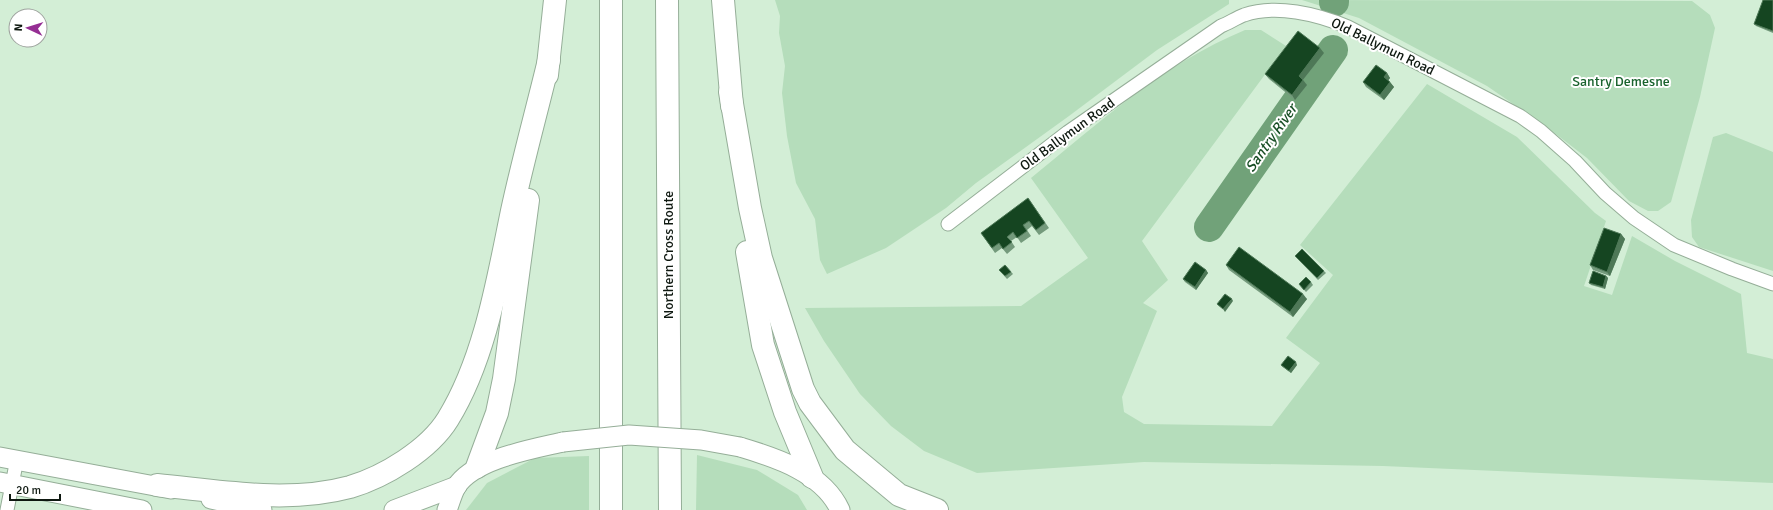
<svg xmlns="http://www.w3.org/2000/svg" width="1773" height="510" font-family="Signika,sans-serif">
  <style>
    .green { fill: #b5ddbb }
    .lines { fill: none; stroke-linecap: round; stroke-linejoin: round }
    .river { stroke: #71a279; stroke-width: 30 }
    .minor-casing { stroke: #95ae98; stroke-width: 15 }
    .secondary-casing { stroke: #95ae98; stroke-width: 21 }
    .motorway-casing { stroke: #95ae98; stroke-width: 24 }
    .minor { stroke: #fff; stroke-width: 13 }
    .secondary { stroke: #fff; stroke-width: 19 }
    .motorway { stroke: #fff; stroke-width: 22 }
    .secondary-bridge-casing { stroke: #95ae98; stroke-width: 21; stroke-linecap: butt }
    .secondary-bridge { stroke: #fff; stroke-width: 19 }
    .wall { fill: #749a7c }
    .shaded-wall { fill: #4e7857 }
    .building { fill: #154521; stroke: #4e7857 }
    .labels { text-anchor: middle; stroke-width: 4; stroke-linejoin: round; paint-order: stroke }
    .street-label { font-size: 14px; fill: #0e1810; stroke: #fff }
    .park-label { font-size: 14px; fill: #1a632e; stroke: #fff }
    .water-label { font-size: 15px; font-style: italic; fill: #184e25; stroke: #fff }
  </style>
  <rect width="100%" height="100%" fill="#d3eed6"/>
  <g class="green">
    <path d="M775,0h454v4l-72,46 -88,66 -93,67 -30,25 -60,40 -59,26 -7,-14 -5,-41 -19,-36 -9,-47 -5,-43 3,-27 -6,-33 1,-17z"/>
    <path d="M1302,0l390,1 18,14 5,13 -15,69 -29,105 -13,9h-10l-19,-10 -42,-43 -43,-33 -57,-39 -128,-68z"/>
    <path d="M1245,30h16l25,16 -144,195 26,39 -25,23 14,8 -35,86 2,15 20,12 128,2 48,-63 -34,-25 47,-63 -33,-30 127,-161 90,53 78,76 11,8 -22,65 28,9 20,-59 43,25 66,33 6,59 26,6v124l-390,-17 -239,-4 -167,11 -53,-22 -33,-25 -31,-32 -36,-53 -19,-33 216,-2 67,-48 -57,-80c69,-56 132,-114 214,-148z"/>
    <path d="M1726,133l47,19v119l-74,-24 -7,-10 -1,-17 22,-83z"/>
    <path d="M697,455l60,15 41,25 9,15h-111z"/>
    <path d="M589,456v54h-123l21,-27 48,-25z"/>
  </g>
  <g class="lines">
    <g class="river">
      <path d="M1334,0v2"/>
      <path d="M1209,227l124,-177"/>
    </g>
    <g class="minor-casing">
      <g id="minor">
        <path d="M948,224l120,-92 153,-106c8,-3 15,-8 23,-11 32,-11 73,-1 104,12l172,89 21,15 34,30 30,32 29,25 40,27 58,24 41,15"/>
        <path d="M7,510l10,-51"/>
      </g>
    </g>
    <g class="secondary-casing">
      <g id="secondary">
        <path d="M740,447c37,11 83,26 100,63"/>
        <path d="M0,457l171,32"/>
        <path d="M0,482l142,28"/>
        <path d="M211,499l51,11"/>
        <path d="M394,510l63,-24"/>
        <path d="M447,510c3,-7 5,-16 9,-23 17,-28 77,-38 107,-45"/>
      </g>
    </g>
    <g class="motorway-casing">
      <g id="motorway">
        <path d="M667,0l3,510"/>
        <path d="M723,0l9,106"/>
        <path d="M547,75l8,-75"/>
        <path d="M730,92l20,116 11,50 42,131 7,14 35,47 54,45 38,15"/>
        <path d="M747,252l16,93 22,67 27,65"/>
        <path d="M477,467l20,-54 7,-34 24,-179"/>
        <path d="M157,485c63,6 130,19 193,2 34,-10 79,-37 98,-68 37,-60 50,-140 64,-208 11,-51 25,-101 37,-151"/>
        <path d="M611,510v-510"/>
      </g>
    </g>
    <use href="#minor" class="minor"/>
    <use href="#secondary" class="secondary"/>
    <use href="#motorway" class="motorway"/>
    <g class="secondary-bridge-casing">
      <path id="secondary-bridge" d="M563,442l66,-7 72,5 39,7"/>
    </g>
    <use href="#secondary-bridge" class="secondary-bridge"/>
  </g>
  <g class="wall">
    <path d="M1773,0v33l-17,-7 -2,-2z"/>
    <path d="M1324,53l-21,27 4,5 -12,15 -26,-21 -4,-5z"/>
    <path d="M1387,73l3,5 -2,2 6,7 -10,13 -18,-13 -3,-5z"/>
    <path d="M1028,198l21,30 -10,7 -7,-9 -5,4 4,6 -10,7 -4,-6 -6,4 4,6 -8,7 -5,-6 -7,5 -14,-20z"/>
    <path d="M1621,234l4,5 -15,37 -17,-6 -3,-5z"/>
    <path d="M1295,256l29,15 2,2 -8,7z"/>
    <path d="M1005,265l8,9 -6,5 -8,-9z"/>
    <path d="M1226,265l81,34 -14,18 -64,-47z"/>
    <path d="M1206,270l2,3 -12,17 -11,-8 -2,-3z"/>
    <path d="M1606,276l2,2 -3,11 -14,-4 -2,-2z"/>
    <path d="M1311,282l2,3 -7,7 -7,-8z"/>
    <path d="M1281,365h16l-6,8 -8,-6z"/>
  </g>
  <g class="shaded-wall">
    <path d="M1320,48l4,5 -22,28 -3,-5z"/>
    <path d="M1387,73l3,5 -3,4 -3,-5z"/>
    <path d="M1303,80l4,5 -12,15 -3,-5z"/>
    <path d="M1390,82l4,5 -10,13 -4,-5z"/>
    <path d="M1621,234l4,5 -15,37 -3,-4z"/>
    <path d="M1206,270l2,3 -12,17 -1,-3z"/>
    <path d="M1606,276l2,2 -3,11 -2,-2z"/>
    <path d="M1303,294l4,5 -14,18 -3,-5z"/>
    <path d="M1232,299l1,2 -8,11 -2,-3z"/>
    <path d="M1296,362l1,3 -6,8 -2,-2z"/>
  </g>
  <g class="building">
    <path d="M1763,0h10v31l-19,-7z"/>
    <path d="M1298,31l22,17 -21,28 4,4 -11,15 -27,-21z"/>
    <path d="M1376,65l11,8 -3,4 6,5 -10,13 -17,-13z"/>
    <path d="M1028,198l17,25 -9,7 -7,-9 -6,4 4,6 -10,7 -4,-6 -6,5 5,5 -9,7 -4,-6 -7,5 -11,-15z"/>
    <path d="M1604,228l17,6 -14,38 -17,-7z"/>
    <path d="M1239,247l64,47 -13,18 -64,-47z"/>
    <path d="M1302,249l22,22 -7,7 -22,-22z"/>
    <path d="M1195,262l11,8 -11,17 -12,-8z"/>
    <path d="M1005,265l6,7 -6,4 -6,-6z"/>
    <path d="M1593,271l13,5 -3,11 -14,-4z"/>
    <path d="M1306,277l5,5 -7,8 -5,-6z"/>
    <path d="M1225,294l7,5 -9,10 -6,-5z"/>
    <path d="M1288,356l8,6 -7,9 -8,-6z"/>
  </g>
  <g class="labels">
    <g class="street-label">
      <text transform="translate(1383 46) rotate(26)" y="5">Old Ballymun Road</text>
      <text transform="translate(1067 134) rotate(-36)" y="5">Old Ballymun Road</text>
      <text transform="translate(668 255) rotate(-90)" y="5">Northern Cross Route</text>
    </g>
    <g class="park-label">
      <text x="1621" y="86">Santry Demesne</text>
    </g>
    <g class="water-label">
      <text transform="translate(1271 138) rotate(-55)" y="5">Santry River</text>
    </g>
  </g>
  <g transform="translate(28 28) rotate(274)"><circle r="19" fill="#ffffff" stroke="#9fa39f"/>
  <path d="M0-3L7 15L0 10L-7 15Z" fill="#952e93"/>
  <text y="-6" font-size="11" font-weight="bold" text-anchor="middle" fill="#0e1810">N</text>
  </g>
  <path d="M10 494v6h50v-6" fill="none" stroke="#0e1810" stroke-width="2"/>
  <text x="16" y="494" font-size="12" fill="#0e1810" stroke="#ffffff" stroke-width="3" paint-order="stroke">20 m</text>
</svg>
